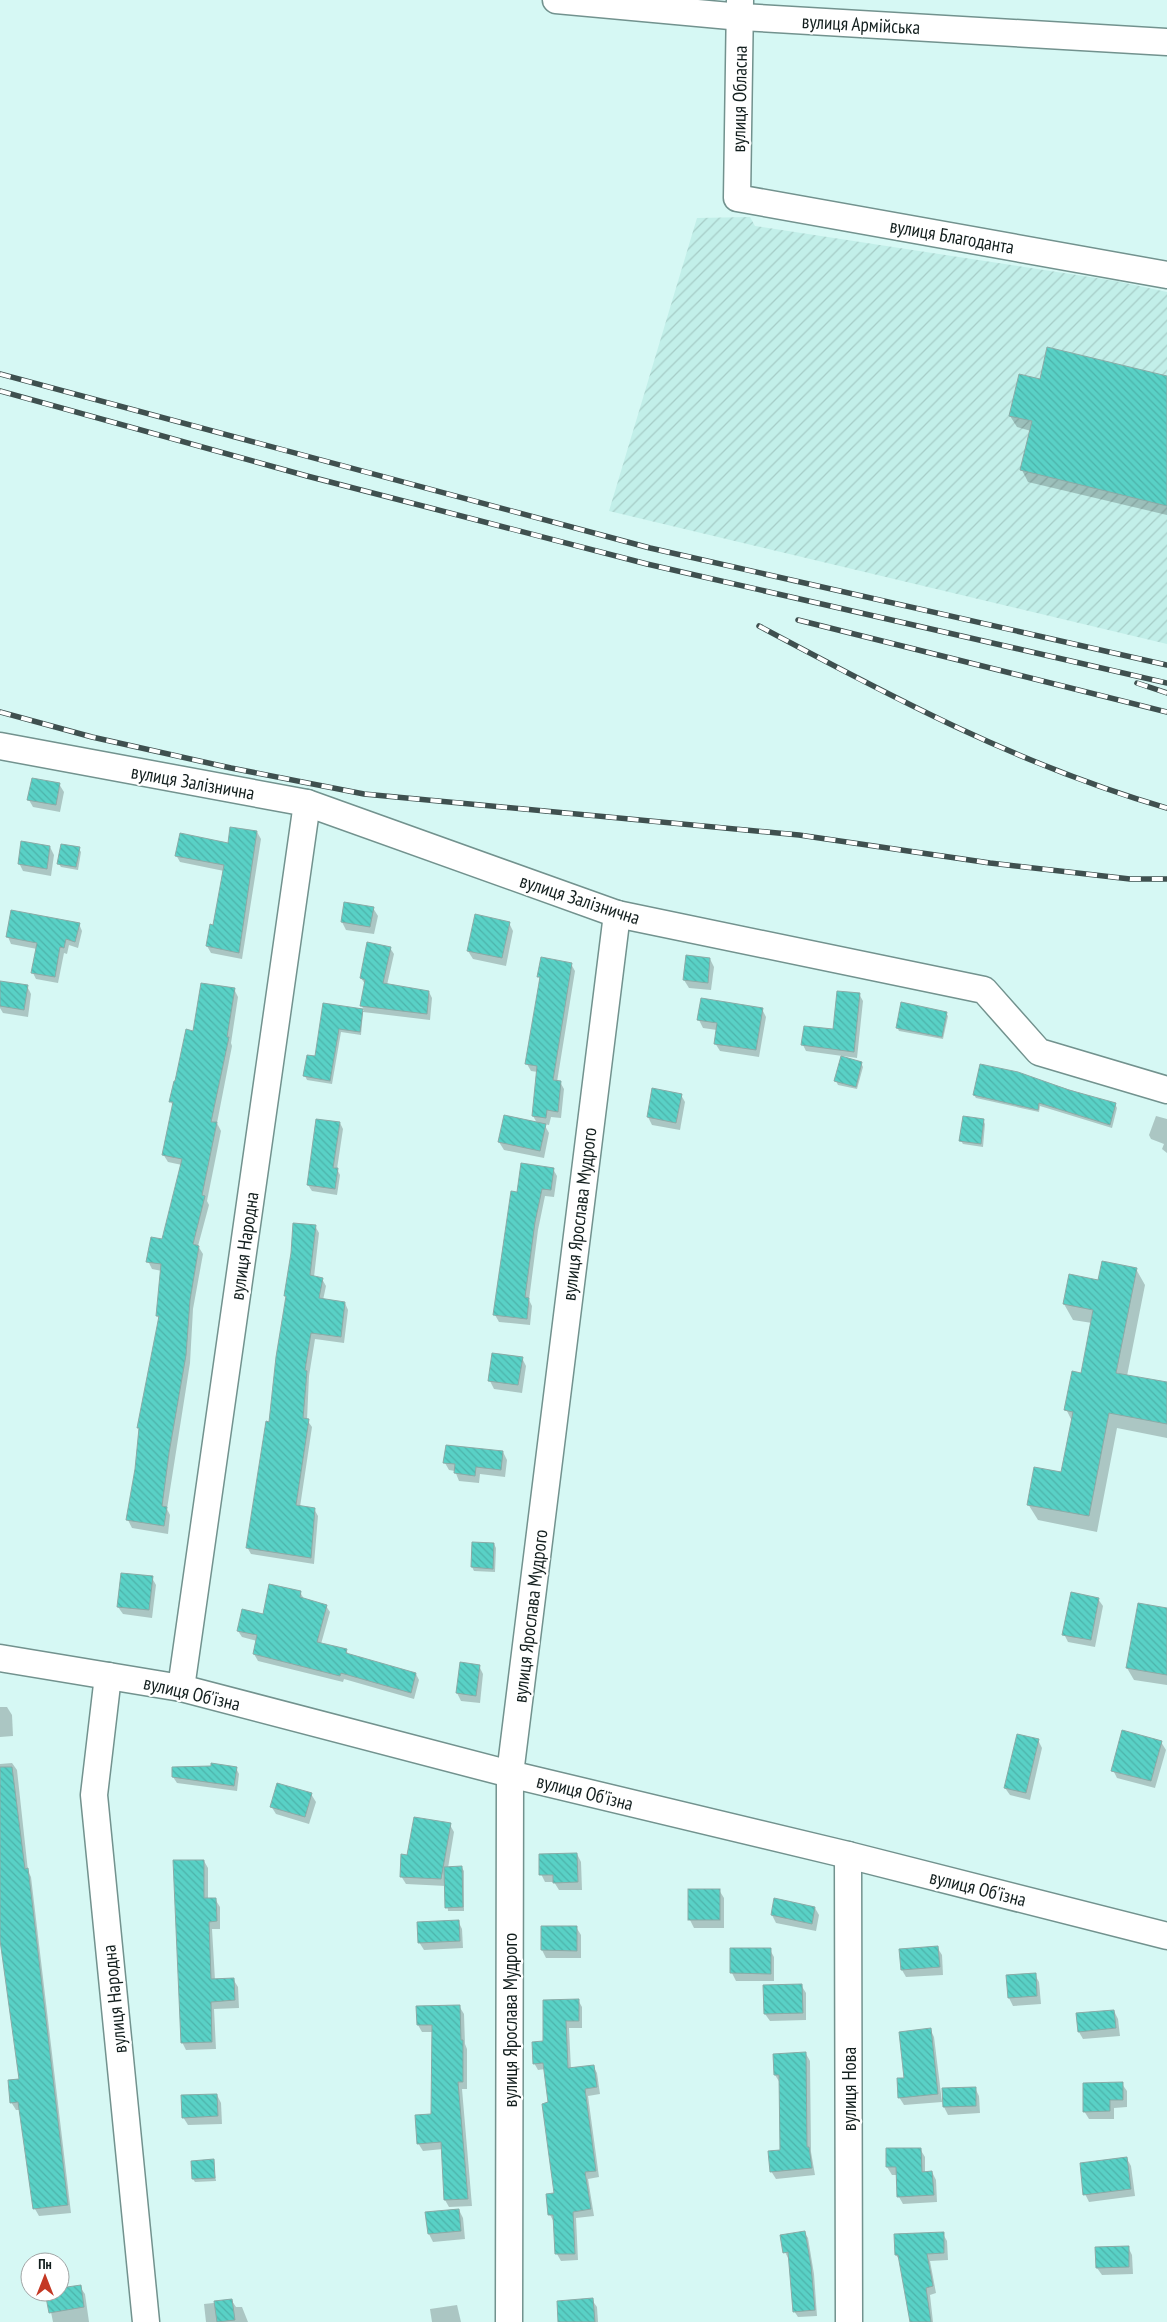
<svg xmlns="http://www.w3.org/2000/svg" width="1167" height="2322" font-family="'PT Sans Narrow',sans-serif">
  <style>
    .industrial { fill: url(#industrial-furrows) }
    .shadow { fill: #0003 }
    .building { fill: url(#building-back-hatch); stroke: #8baba7 }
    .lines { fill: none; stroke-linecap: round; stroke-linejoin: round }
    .minor-casing { stroke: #72928e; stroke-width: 29 }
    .minor { stroke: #fff; stroke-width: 26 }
    .rail-casing { stroke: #3f504f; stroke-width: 5.5 }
    .rail { stroke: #fff; stroke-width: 4; stroke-dasharray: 11; stroke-linecap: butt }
    .labels { text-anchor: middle; stroke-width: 4.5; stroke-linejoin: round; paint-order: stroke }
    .street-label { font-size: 19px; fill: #131f1e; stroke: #fff }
  </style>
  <defs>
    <pattern id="industrial-furrows" width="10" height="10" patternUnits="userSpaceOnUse" patternTransform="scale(1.25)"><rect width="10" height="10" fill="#c2efe9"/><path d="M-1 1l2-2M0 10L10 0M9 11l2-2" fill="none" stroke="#a6ccc7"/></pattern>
    <pattern id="building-back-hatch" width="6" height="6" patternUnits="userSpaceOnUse" patternTransform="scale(1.25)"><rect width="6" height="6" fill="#59d1c6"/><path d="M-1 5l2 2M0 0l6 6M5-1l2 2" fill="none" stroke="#4db3aa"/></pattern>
  </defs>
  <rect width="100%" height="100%" fill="#d6f8f4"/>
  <path class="industrial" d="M750,217l5,9 361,55 51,11v352l-558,-133 88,-293z"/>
  <g class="shadow">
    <path d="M1167,377v138l-139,-33 -6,-12 9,-39 -14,-4 -7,-11 31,-36z"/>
    <path d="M59,784l5,8 -4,20 -27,-5 -4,-7z"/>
    <path d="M257,832l4,7 -19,120 -31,-6 -4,-7 7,-20 10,-55 -44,-9 -4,-7 53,-11z"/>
    <path d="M50,847l4,8 -3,21 -28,-5 -4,-8z"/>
    <path d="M79,849l2,3 -3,18 -17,-3 -2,-3z"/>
    <path d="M373,908l5,8 -4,18 -28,-4 -4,-8z"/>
    <path d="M509,923l4,8 -7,35 -33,-7 -5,-8z"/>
    <path d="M79,924l3,7 -4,17 -9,-3 -2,9 -3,-1 -6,30 -22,-4 -3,-6 4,-24 -26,-5 -3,-7z"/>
    <path d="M390,948l4,6 -7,31 42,7 3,6 -2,22 -67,-8 -2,23 -20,-3 -9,52 -25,-4 -2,-4 11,-19 8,-53 40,7 -2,-5 3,-22 -4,-6z"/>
    <path d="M710,959l4,8 -3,23 -22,-2 -5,-8z"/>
    <path d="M571,964l4,7 -18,111h3l4,7 -3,29 -10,-1 -2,8 -5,-1 5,9 -5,25 -40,-8 -5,-8 38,-19 -4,-7 5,-44 -7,-1 -4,-7 14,-83 -2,-4z"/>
    <path d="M27,986l4,8 -3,23 -25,-4 -3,-5v-13z"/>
    <path d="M234,989l4,8 -7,46 1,3 -15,77 4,8 -14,70 2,4 -11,41 5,8 -10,55 -3,54 -23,146 3,6 -2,19 -36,-6 -4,-8 8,-51 4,-39 -2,-3 22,-107 -3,-4 5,-45 -10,-2 -4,-8 15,-21 19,-75 -14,-3 -5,-8 10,-48 -2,-4 23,-70z"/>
    <path d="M859,994l4,7 -6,57 -51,-7 -3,-6 31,-15z"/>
    <path d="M762,1009l4,8 -7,40 -39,-6 -5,-8 2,-13 -14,-2 -4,-8z"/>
    <path d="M946,1013l2,3 -5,23 -44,-8 -2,-4z"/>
    <path d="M861,1063l2,4 -6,22 -19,-4 -2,-4z"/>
    <path d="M1017,1073l98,31 2,4 -5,20 -72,-22 -1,6 -63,-14 -2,-3z"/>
    <path d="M653,1089l28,6 4,7 -5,28 -28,-5 -4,-8z"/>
    <path d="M1156,1116l11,3v34l-5,-4 2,-5 -13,-5 -2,-4z"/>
    <path d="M983,1120l2,4 -2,23 -20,-3 -2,-3z"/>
    <path d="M340,1123l3,6 -6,40 3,6 -3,20 -25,-4 -4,-6z"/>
    <path d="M553,1169l4,7 -3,21 -9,-1 -7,34 -9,70 3,6 -2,19 -31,-3 -4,-7 23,-122z"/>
    <path d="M315,1226l4,7 -5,44 8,2 4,7 -3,14 22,3 3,7 -4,33 -29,-4 -6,37 -2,44 5,7 -12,80 14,2 4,7 -4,48 -63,-10 -4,-7 23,-124 17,-124 -2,-4z"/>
    <path d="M1136,1269l9,16 -18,91 40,8v54l-50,-10 -20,104 -59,-12 -10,-16 34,-30 10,-53 -6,-12 16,-35 10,-51 -19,-3 -9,-16 35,-22z"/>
    <path d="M522,1358l4,8 -4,27 -28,-4 -4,-8z"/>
    <path d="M503,1452l4,8 -2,17 -25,-3 -1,9 -20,-2 -4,-10 -6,-1 -4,-7z"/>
    <path d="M473,1544h21l2,4 -1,24 -21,-1 -2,-4z"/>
    <path d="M152,1578l4,7 -4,33 -29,-4 -5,-7z"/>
    <path d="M300,1592l4,7 22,7 4,6 -9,32 25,6 3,5 67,19 3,6 -5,19 -70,-20 -1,3 -85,-21 -4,-7 3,-13 -15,-4 -4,-6z"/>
    <path d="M1098,1599l5,7 -8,41 -27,-5 -4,-8z"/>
    <path d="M1167,1609v76l-33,-5 -7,-12z"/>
    <path d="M479,1666l4,8 -3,29 -19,-2 -4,-8z"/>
    <path d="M0,1707h7l5,8 1,21 -13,1z"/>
    <path d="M1038,1740l4,8 -12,52 -20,-5 -5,-7z"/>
    <path d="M1161,1742l5,8 -11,38 -38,-10 -4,-8z"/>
    <path d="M12,1763l5,7 11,101 3,6 40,336 -32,3 -4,-7 -14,-99h-5l-5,-8 9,-22 -20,-150v-166z"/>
    <path d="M212,1767l24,1 3,6 -2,17 -60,-8 -4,-6z"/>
    <path d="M311,1794l5,8 -7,22 -33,-10 -5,-8z"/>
    <path d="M450,1825l4,7 -6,36h14l2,3v40h-16l-2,-25 -40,-2 -5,-8 8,-20z"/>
    <path d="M577,1854l4,8 1,28h-23l-5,-8h-9l-4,-8z"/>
    <path d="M204,1861l4,7v32l7,-1 5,8v22h-8l3,51 18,-1 5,8 1,21 -25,1 2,40 -30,1 -4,-8z"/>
    <path d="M719,1890l5,8v30h-30l-4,-8z"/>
    <path d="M815,1908l4,7 -3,16 -40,-8 -4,-8z"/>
    <path d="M458,1921l4,8 1,19 -39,2 -5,-8z"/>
    <path d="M576,1927l5,8v23h-35l-4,-8z"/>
    <path d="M937,1947l5,8 1,20 -37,2 -4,-7z"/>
    <path d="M732,1950h38l4,7v24h-38l-4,-8z"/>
    <path d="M1035,1975l4,7 2,22 -28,2 -4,-8 -2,-21z"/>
    <path d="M801,1985l5,8v27l-36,1 -5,-7z"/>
    <path d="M578,2000l4,7v21h-13l2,41 22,-3 4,7 3,21 -12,2 11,81 -11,2 6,37 -18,2 2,42 -17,1 -4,-7 -3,-32 -4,-7 5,-21 -5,-90 -5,-35 -7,1 -4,-7 10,-21z"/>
    <path d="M459,2006l5,8 1,30 2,5v40h-5l10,117 -23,1 -4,-7 -2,-51 -20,2 -5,-8 14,-28 1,-83h-11l-4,-7z"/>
    <path d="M1114,2011l4,8 2,17 -37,3 -4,-7z"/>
    <path d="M930,2029l4,8 8,65 -38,3 -5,-8 6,-18z"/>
    <path d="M806,2054l4,7 1,91 4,23 -39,4 -5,-8 11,-20 -2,-68 -5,-8z"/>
    <path d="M1122,2084l5,7v16l-13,1v11h-25l-5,-8z"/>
    <path d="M975,2088l4,8 1,17 -32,2 -4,-8 -1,-18z"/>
    <path d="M217,2095l4,8 1,21 -34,1 -5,-8z"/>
    <path d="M920,2149l5,8v16l7,-1 4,8 1,22 -34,2 -4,-7 -1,-22h-6l-5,-8z"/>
    <path d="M1127,2159l4,7 4,30 -46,6 -4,-8z"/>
    <path d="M213,2161l3,20 -21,1 -2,-3z"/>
    <path d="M459,2210l4,8 2,21 -32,3 -4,-8 -2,-21z"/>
    <path d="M804,2232l4,6 6,36 3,42 -19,1 -4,-6 -4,-53h-2l-3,-6z"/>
    <path d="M943,2234l4,7 1,19 -18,1 6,32 -6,2 3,27h-22l-10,-60 -5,-7z"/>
    <path d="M1128,2247l4,8 1,19 -31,1 -5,-7z"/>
    <path d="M80,2287l5,7 4,28h-36l-6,-30h13v-2z"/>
    <path d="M592,2300l5,7 1,15h-39z"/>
    <path d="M232,2301l4,6h6l6,15h-42l-2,-18z"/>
    <path d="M457,2305l4,17h-29l-2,-13z"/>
  </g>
  <g class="building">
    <path d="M1047,347l120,29v130l-147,-36 12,-49 -23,-5 10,-42 21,5z"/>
    <path d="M32,778l28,5 -4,22 -29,-5z"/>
    <path d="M230,827l27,4 -18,122 -33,-7 4,-22 3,1 11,-60 -49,-9 5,-23 48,10z"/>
    <path d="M21,841l29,5 -3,23 -29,-5z"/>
    <path d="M61,844l19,3 -4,20 -19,-3z"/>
    <path d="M344,902l30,5 -4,20 -29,-5z"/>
    <path d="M11,910l69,13 -5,19 -9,-3 -2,9 -4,-1 -5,30 -24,-4 6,-30 -31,-6z"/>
    <path d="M475,914l35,8 -8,36 -35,-7z"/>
    <path d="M367,942l24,5 -8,36 46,8 -2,23 -67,-8 5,-26 -5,-2z"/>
    <path d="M686,955l24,3 -2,25 -25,-3z"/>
    <path d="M541,957l31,6 -19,117 8,1 -3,31 -11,-2 -1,8 -14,-2 5,-50 -12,-2 15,-87h-3z"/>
    <path d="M0,981l28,4 -4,25 -24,-4z"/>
    <path d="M201,983l34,5 -8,49h2l-18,85h6l-15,73 3,1 -12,48 6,2 -9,54 -4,55 -17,98 -7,53 5,1 -3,19 -38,-6 9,-51 4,-41h-2l22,-112h-3l5,-52 -15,-2 5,-25 11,2 20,-80 -20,-4 11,-53h-4l5,-21h1l11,-52 7,2z"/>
    <path d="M837,991l23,2 -6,59 -53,-7 3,-19 29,3z"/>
    <path d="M701,998l62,10 -7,42 -42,-6 3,-21 -20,-3z"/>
    <path d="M901,1002l46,10 -5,25 -46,-9z"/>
    <path d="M323,1003l40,6 -3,23 -21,-3 -9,52 -27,-5 4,-21 8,1z"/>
    <path d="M841,1056l21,6 -6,25 -22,-6z"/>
    <path d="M980,1064l38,8 51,18 47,13 -6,22 -71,-22 -1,7 -65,-15z"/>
    <path d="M652,1088l30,6 -6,29 -29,-6z"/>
    <path d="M504,1115l42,9 -6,27 -42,-9z"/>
    <path d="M963,1116l21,3 -3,25 -22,-3z"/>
    <path d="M316,1119l24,3 -7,46h5l-3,21 -28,-4z"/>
    <path d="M521,1163l33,5 -3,22 -9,-1 -7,33 -10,75 4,1 -2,21 -34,-4 18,-124 6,1z"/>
    <path d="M293,1223l23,2 -6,50 13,3 -4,20 26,4 -4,35 -30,-4 -6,37 2,1 -4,47 6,1 -13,86 19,3 -4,50 -65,-10 20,-127 3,1 7,-65 10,-61h-2l7,-43z"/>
    <path d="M1102,1261l35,7 -21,105 51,9v42l-58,-11 -20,103 -62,-11 7,-38 27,5 12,-60 -9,-2 8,-39 9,2 12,-63 -30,-6 6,-30 29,6z"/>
    <path d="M492,1353l31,4 -5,28 -30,-4z"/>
    <path d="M446,1445l57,6 -2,19 -25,-3 -1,9 -21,-3 1,-9 -12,-1z"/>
    <path d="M472,1542l22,1 -1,26 -22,-2z"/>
    <path d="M121,1573l32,3 -4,34 -32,-3z"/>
    <path d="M269,1584l32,7 -1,6 27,8 -10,37 30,7 -1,4 70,20 -5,20 -70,-20 -1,3 -87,-22 4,-19 -20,-4 5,-22 21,5z"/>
    <path d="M1071,1592l28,6 -8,42 -29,-5z"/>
    <path d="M1138,1603l29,5v67l-41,-7z"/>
    <path d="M460,1662l20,3 -4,31 -20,-3z"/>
    <path d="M1122,1730l40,11 -11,40 -40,-10z"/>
    <path d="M1017,1734l22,5 -13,54 -22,-5z"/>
    <path d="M211,1763l26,4 -3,19 -62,-9v-10l39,-1z"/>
    <path d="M0,1767h12l13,102 3,-1 3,25 37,312 -35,4 -15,-107 -8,1 -2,-23 11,-1 -19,-139z"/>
    <path d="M277,1783l35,10 -7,24 -35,-10z"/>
    <path d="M414,1817l37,6 -10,56 -41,-2 1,-23 6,1z"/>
    <path d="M577,1853l1,29 -25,1v-8h-14v-21z"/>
    <path d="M173,1860h31v38h12l1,23 -8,1 2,57 23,-1 1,22 -24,2 1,40 -31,1z"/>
    <path d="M462,1866l1,41 -18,1 -1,-41z"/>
    <rect x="688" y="1889" width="32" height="31"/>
    <path d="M774,1898l41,9 -3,17 -41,-9z"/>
    <path d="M459,1920l1,21 -42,2 -1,-21z"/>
    <path d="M541,1926h36v25l-36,-1z"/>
    <path d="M938,1946l2,21 -39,3 -2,-21z"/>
    <path d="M730,1948h41v26l-41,-1z"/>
    <path d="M1036,1973l1,23 -29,2 -2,-23z"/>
    <path d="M802,1984l1,29 -39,1 -1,-29z"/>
    <path d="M579,1999v22h-13l2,47 26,-3 3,22 -12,2 11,82 -11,1 6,37 -18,3 2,42h-20l-2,-39h-5l-2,-21 8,-1 -12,-89 6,-2 -5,-39 -10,1 -1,-22 11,-1v-41z"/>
    <path d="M460,2005l1,35h2v42h-5l10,117 -24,1 -3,-58 -24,2 -2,-29 16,-1 1,-89h-15l-1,-19z"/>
    <path d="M1114,2010l2,18 -38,4 -2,-19z"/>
    <path d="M931,2028l7,66 -40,4 -1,-20h7l-5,-46z"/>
    <path d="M806,2052l1,95h2l3,21 -42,4 -2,-21 12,-1 -1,-75h-5l-1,-21z"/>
    <path d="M1123,2082v18h-13v11l-27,1v-29z"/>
    <path d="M976,2087v19l-33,1 -1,-19z"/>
    <path d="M217,2094l1,22 -36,2 -1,-23z"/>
    <path d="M886,2148h35l1,24 10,-1 2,24 -37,2 -1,-30h-10z"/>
    <path d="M1127,2157l4,32 -48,6 -3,-32z"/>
    <path d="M214,2159l1,19 -23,1 -1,-18z"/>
    <path d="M459,2209l2,22 -33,3 -3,-22z"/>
    <path d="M805,2231l6,35 4,44 -22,2 -5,-60 -5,1 -3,-18z"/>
    <path d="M944,2232v21l-17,1 6,32 -7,2 5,34h-21l-12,-67h-3l-1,-21z"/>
    <path d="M1129,2246v21l-33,1 -1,-21z"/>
    <path d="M81,2285l3,22 -35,6 -4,-21h15v-4z"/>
    <path d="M593,2298l2,24h-37l-1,-21z"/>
    <path d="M232,2299l3,21 -18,2 -3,-21z"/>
  </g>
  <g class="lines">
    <g class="minor-casing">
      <g id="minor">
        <path d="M556,0l185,17 426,25"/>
        <path d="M740,0l-3,198 430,77"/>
        <path d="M0,746l307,57 310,111 367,76 55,62 128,38"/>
        <path d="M0,1658l181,30 329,86 338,81 319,81"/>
        <path d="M108,1676l-14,119 52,527"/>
        <path d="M181,1688l126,-885"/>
        <path d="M848,1855l1,467"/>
        <path d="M509,2322l1,-548 107,-860"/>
      </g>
    </g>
    <use href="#minor" class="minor"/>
    <g class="rail-casing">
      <g id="rail">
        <path d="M0,374l650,174 517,117"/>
        <path d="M0,391l307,85 340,88 520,119"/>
        <path d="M798,620l369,92"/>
        <path d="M759,626c133,71 262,140 408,182"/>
        <path d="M1137,683l30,10"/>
        <path d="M0,712l92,25 139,31 133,26 435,41 191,28 140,16h37"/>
      </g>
    </g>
    <use href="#rail" class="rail"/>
  </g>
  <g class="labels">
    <g class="street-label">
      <text transform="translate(861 24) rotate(3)" y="7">вулиця Армійська</text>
      <text transform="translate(739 99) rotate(-89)" y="7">вулиця Обласна</text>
      <text transform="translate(952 236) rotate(10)" y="7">вулиця Благоданта</text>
      <text transform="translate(193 782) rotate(10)" y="7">вулиця Залізнична</text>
      <text transform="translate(580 899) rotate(18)" y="7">вулиця Залізнична</text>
      <text transform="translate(579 1214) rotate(-83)" y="7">вулиця Ярослава Мудрого</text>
      <text transform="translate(244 1246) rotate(-82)" y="7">вулиця Народна</text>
      <text transform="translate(530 1616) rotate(-83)" y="7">вулиця Ярослава Мудрого</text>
      <text transform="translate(192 1693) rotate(13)" y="7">вулиця Об'їзна</text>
      <text transform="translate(585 1792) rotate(14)" y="7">вулиця Об'їзна</text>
      <text transform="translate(978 1888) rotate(14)" y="7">вулиця Об'їзна</text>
      <text transform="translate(114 1999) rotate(-96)" y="7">вулиця Народна</text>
      <text transform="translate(510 2020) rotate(-90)" y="7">вулиця Ярослава Мудрого</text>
      <text transform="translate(849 2089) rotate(-90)" y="7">вулиця Нова</text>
    </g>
  </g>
  <g transform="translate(45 2277)"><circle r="24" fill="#ffffff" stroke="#a1a5a5"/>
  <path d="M0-4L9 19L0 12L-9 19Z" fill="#c43824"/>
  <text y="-8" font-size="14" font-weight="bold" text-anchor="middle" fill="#131f1e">Пн</text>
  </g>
</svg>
